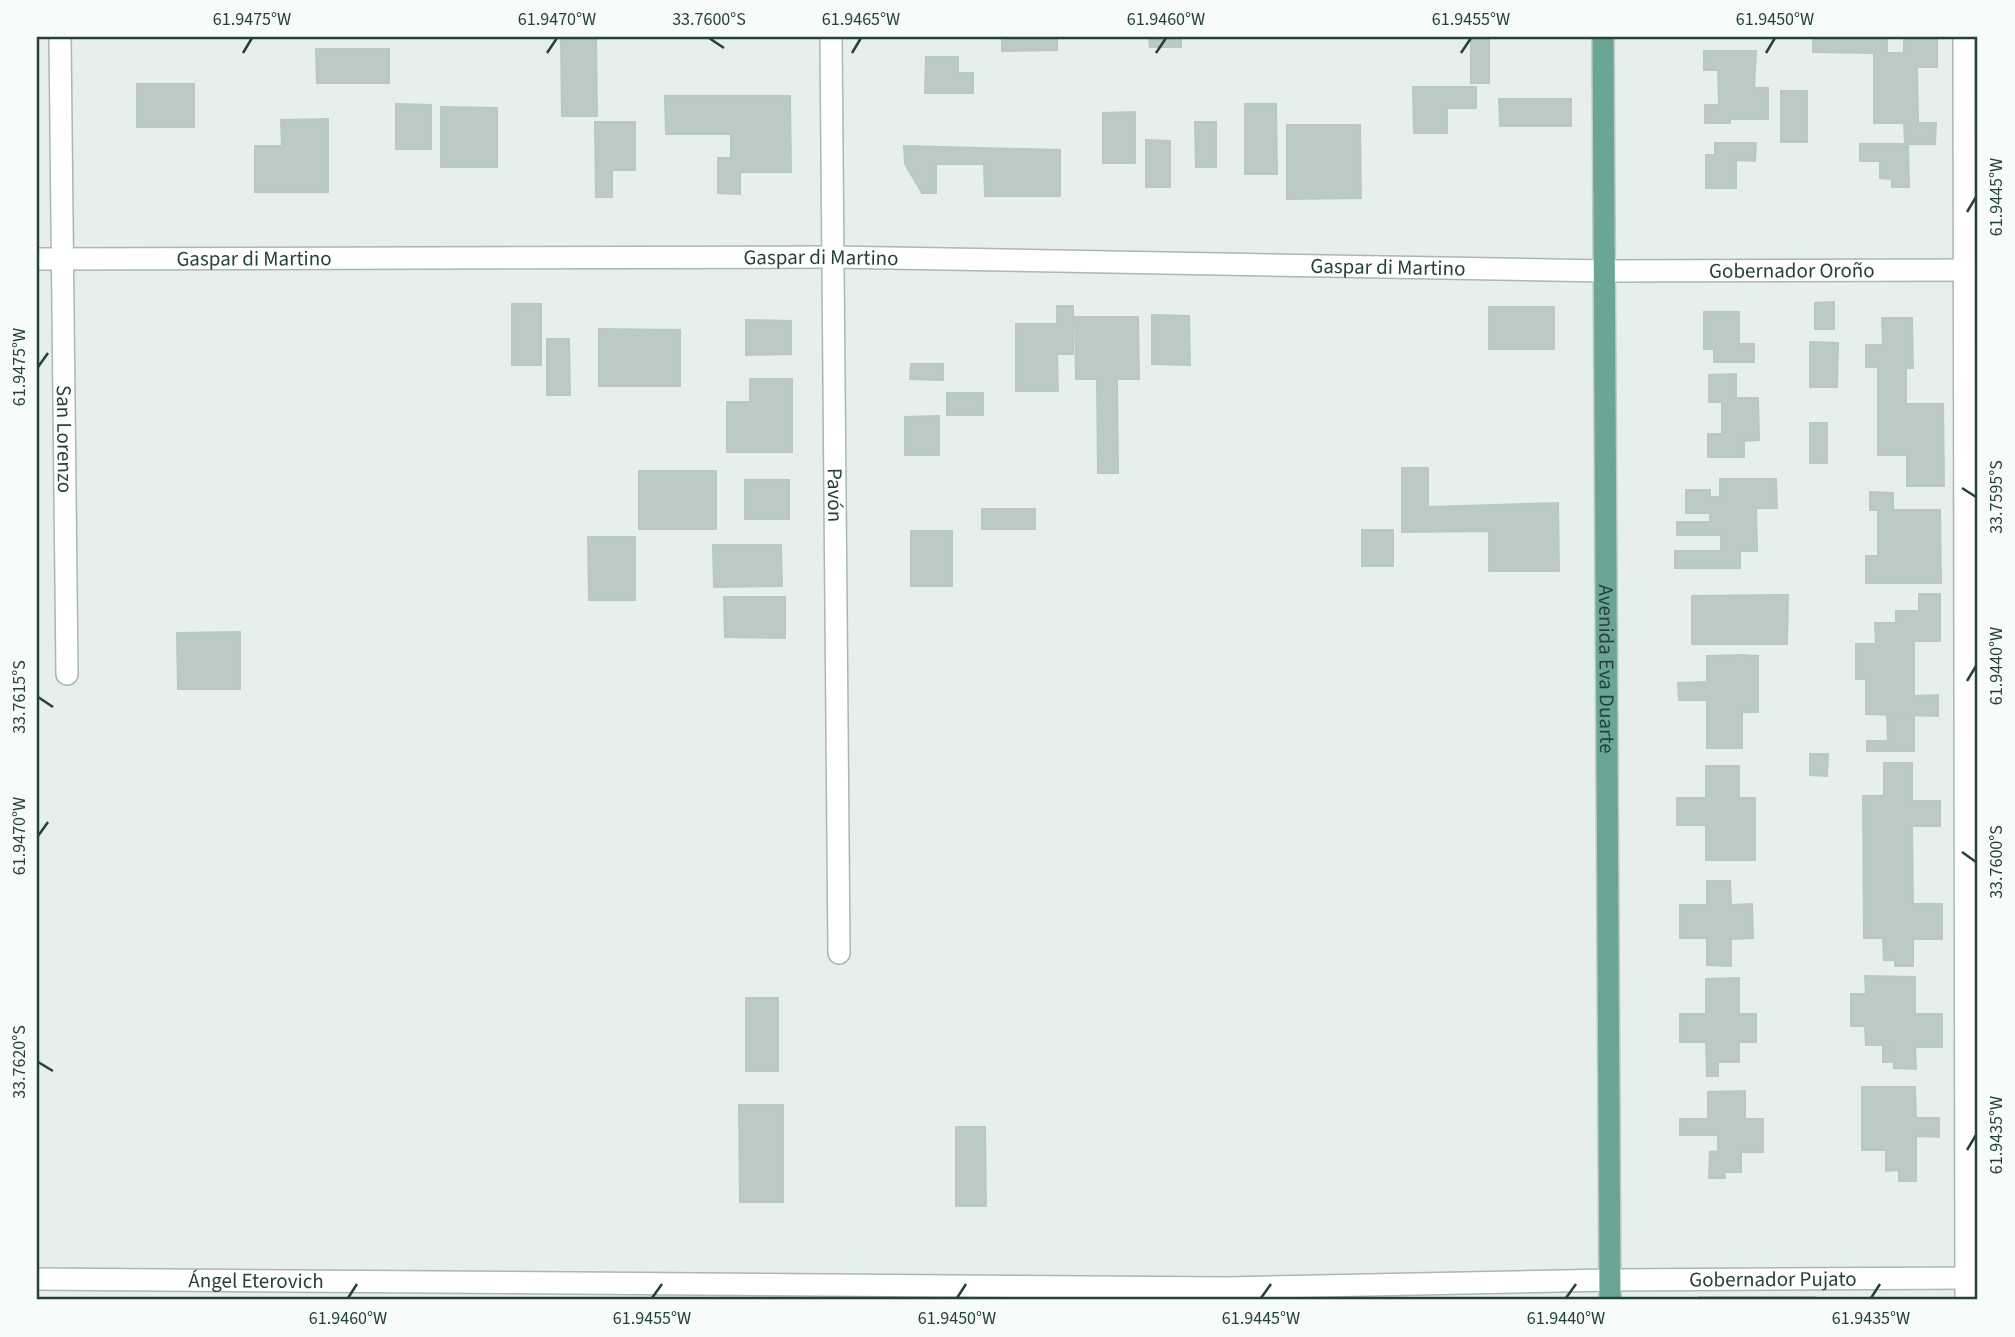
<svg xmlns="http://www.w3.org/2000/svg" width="2015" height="1337" font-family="'Source Sans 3',sans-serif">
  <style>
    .building { fill: #bbcac4; stroke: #b8c9c2; stroke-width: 2 }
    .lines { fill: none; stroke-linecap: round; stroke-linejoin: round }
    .minor-casing { stroke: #a8b8b2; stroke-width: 24 }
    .major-casing { stroke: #c2cac8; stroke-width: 24 }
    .minor { stroke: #fff; stroke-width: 21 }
    .major { stroke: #6aa596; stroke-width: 21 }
    .ticks { fill: none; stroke: #24423a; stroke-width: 2.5 }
    .labels { text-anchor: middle; stroke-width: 5; stroke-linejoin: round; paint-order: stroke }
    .street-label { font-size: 21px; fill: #24423a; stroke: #f7fbf9 }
    .neatline { fill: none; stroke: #24423a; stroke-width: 2.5 }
    .ticks-label { font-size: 18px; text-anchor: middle; fill: #24423a }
  </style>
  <rect width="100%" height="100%" fill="#e6efeb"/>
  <g class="building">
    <path d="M561,37h35l1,79h-35z"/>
    <path d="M1002,37h55v13l-55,1z"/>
    <path d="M1149,37h32v10h-31z"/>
    <rect x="1471" y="37" width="18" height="46"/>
    <path d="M1813,37h74v16h17v-16h33v30h-20l1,56h18l-1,21h-27l1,43h-17v-8l-12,-1v-17h-20v-17h45l-1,-21h-30v-70l-61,-1z"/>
    <path d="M316,49h73v34h-72z"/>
    <path d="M1704,51h52l-2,37h14v31h-38v4h-25v-18h14l-1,-35h-14z"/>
    <path d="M926,57h32v16h15v20h-48z"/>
    <rect x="137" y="84" width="57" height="43"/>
    <path d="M1413,87h63v21h-29v25h-33z"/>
    <rect x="1781" y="91" width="26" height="51"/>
    <path d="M665,96h125l1,76h-51v22l-22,-1v-35h13v-24h-65z"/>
    <path d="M1499,99h72v27h-71z"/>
    <path d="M396,104l35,1v44h-35z"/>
    <path d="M1245,104h31l1,70h-32z"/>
    <path d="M441,107l56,1v59h-56z"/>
    <path d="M1135,112v51h-32v-50z"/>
    <path d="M328,119v73h-73v-46h27l-1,-26z"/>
    <path d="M595,122h40v48h-23v27h-16z"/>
    <path d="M1195,122h21v45h-20z"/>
    <path d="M1287,125h73l1,73 -74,1z"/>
    <path d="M1146,140l24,1v46h-24z"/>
    <path d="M1715,143h41l-1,18 -19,-1v28h-30v-33h9z"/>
    <path d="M904,146l156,4v46h-75l-1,-32h-48v29h-14l-17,-29z"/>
    <path d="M1834,302v27h-19v-26z"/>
    <rect x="512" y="304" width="29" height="61"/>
    <path d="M1057,306h16v48h-16l1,37h-42v-67h41z"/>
    <rect x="1489" y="307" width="65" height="42"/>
    <path d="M1704,312h35v32h15v18h-40v-13h-10z"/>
    <path d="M1152,315l37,1 1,49 -38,-1z"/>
    <path d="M1075,317h63l1,62h-22l1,94h-20l-1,-94h-21z"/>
    <path d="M1882,318h30l1,50h-7v36h37l1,82h-37v-31h-29v-88h-12v-22h17z"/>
    <path d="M746,320l45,1v33l-45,1z"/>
    <path d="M599,329l81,1v56h-81z"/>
    <path d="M547,339h22l1,56h-23z"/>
    <path d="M1810,342l28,1 -1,44h-27z"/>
    <path d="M911,364h32v16l-33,-1z"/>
    <path d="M1736,374v24h22l1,42 -15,1v16h-36v-23h14v-32h-13v-27z"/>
    <path d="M750,379h42v73h-65v-50h23z"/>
    <rect x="947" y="393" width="36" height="22"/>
    <path d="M939,416v39h-34v-38z"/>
    <rect x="1810" y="423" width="17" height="40"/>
    <path d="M1402,468h26v39l130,-4 1,68h-70v-40l-87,1z"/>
    <rect x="639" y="471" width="77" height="58"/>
    <path d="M1720,479h56l1,29h-21l1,43h-17v17h-65v-17h46v-16h-44v-13h33v-9h-24v-23h24v7h10z"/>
    <rect x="745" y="480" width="44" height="39"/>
    <path d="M1870,492l23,1v17h47l1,73h-75v-27h12v-46h-8z"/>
    <rect x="982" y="509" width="53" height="20"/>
    <rect x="1362" y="530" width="31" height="36"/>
    <rect x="911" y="531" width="41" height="55"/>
    <path d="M588,537h47v63h-46z"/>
    <path d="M713,545h68l1,41 -68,1z"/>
    <path d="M1919,594h21v47h-26v55l24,-1v21l-72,-2v-35h-10v-35h20l-1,-21h21v-12h23z"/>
    <path d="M1788,595l-1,49h-95v-48z"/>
    <path d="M724,597h61v41l-60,-1z"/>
    <path d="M240,632v57h-62l-1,-56z"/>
    <path d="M1742,655l16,1v56h-16v36h-35v-48h-28l-1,-17 29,-1v-26z"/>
    <path d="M1887,716h27v35h-47v-10h21z"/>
    <path d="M1810,754h18l-1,22 -17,-1z"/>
    <path d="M1884,763h28v38h28v25h-28l1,78h29v35h-29v27h-18v-6h-11l-1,-22h-19l-1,-142h21z"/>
    <path d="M1706,766h33v32h16v62h-49v-35h-29v-27h29z"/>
    <path d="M1707,881h23l1,24 21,-1 1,34 -22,1v27l-24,-1v-27h-27v-33h27z"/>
    <path d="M1865,976l50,1v37h27v33h-27l1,22 -22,-1v-23h-28l-1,-19h-14v-32h15z"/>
    <path d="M1739,978v36h17v28h-17v20h-21v14h-11l-1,-34h-26v-28h26v-35z"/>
    <rect x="746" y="998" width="32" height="73"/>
    <rect x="1883" y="1045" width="11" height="17"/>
    <path d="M1862,1087h53l1,31h23v19l-23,-1v45h-17v-11l-13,1v-21h-24z"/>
    <path d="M1745,1091v28h18v33h-22v20h-17l1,6h-16l1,-26 8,-1v-16h-38v-16h28v-27z"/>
    <path d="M739,1105h44v97h-43z"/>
    <path d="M956,1127h29l1,79h-30z"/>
    <rect x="1699" y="1297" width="116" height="3"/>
  </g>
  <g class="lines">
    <g class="minor-casing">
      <g id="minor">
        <path id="s1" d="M60,37l7,637"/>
        <path id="s2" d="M831,37l8,916"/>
        <path d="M1964,37l2,1263"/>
        <path id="s3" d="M37,259l795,-2 773,14 373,-1"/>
        <path id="s4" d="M37,1279l1190,9 383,-8 368,-2"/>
      </g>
    </g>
    <g class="major-casing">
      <g id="major">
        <path id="s5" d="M1603,37l7,1263"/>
      </g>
    </g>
    <use href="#minor" class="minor"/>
    <use href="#major" class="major"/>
  </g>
  <path class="ticks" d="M709,38l15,10M243,53l9,-15M547,53l10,-15M852,53l9,-15M1156,53l10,-15M1461,53l10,-15M1766,53l9,-15M1967,212l9,-15M38,367l10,-14M1962,488l14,9M1967,681l9,-15M38,697l15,10M38,836l10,-14M1962,852l14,10M38,1062l15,9M1967,1150l9,-15M348,1298l9,-14M652,1298l10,-14M957,1298l9,-14M1261,1298l10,-14M1566,1298l10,-14M1871,1298l9,-14"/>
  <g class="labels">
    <g class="street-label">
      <text dy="7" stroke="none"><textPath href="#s3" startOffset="217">Gaspar di Martino</textPath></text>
      <text dy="7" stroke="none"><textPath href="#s3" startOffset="784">Gaspar di Martino</textPath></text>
      <text dy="7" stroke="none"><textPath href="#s3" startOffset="1351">Gaspar di Martino</textPath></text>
      <text dy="7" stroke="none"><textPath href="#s3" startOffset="1755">Gobernador Oroño</textPath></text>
      <text dy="7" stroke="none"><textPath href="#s1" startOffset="402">San Lorenzo</textPath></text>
      <text dy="7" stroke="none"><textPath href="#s2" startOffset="458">Pavón</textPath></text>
      <text dy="7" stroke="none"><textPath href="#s5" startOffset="632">Avenida Eva Duarte</textPath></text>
      <text dy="7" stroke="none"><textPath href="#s4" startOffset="1736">Gobernador Pujato</textPath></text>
      <text dy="7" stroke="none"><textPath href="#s4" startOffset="219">Ángel Eterovich</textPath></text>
    </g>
  </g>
  <rect width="2015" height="1337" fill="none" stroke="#f7fbf9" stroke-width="77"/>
  <rect x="38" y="38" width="1938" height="1260" class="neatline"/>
  <g class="ticks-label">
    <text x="252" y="25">61.9475°W</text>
    <text x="557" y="25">61.9470°W</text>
    <text x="709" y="25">33.7600°S</text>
    <text x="861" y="25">61.9465°W</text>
    <text x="1166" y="25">61.9460°W</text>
    <text x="1471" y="25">61.9455°W</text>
    <text x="1775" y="25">61.9450°W</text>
    <text transform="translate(1996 197) rotate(-90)" y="6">61.9445°W</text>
    <text transform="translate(19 367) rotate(-90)" y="6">61.9475°W</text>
    <text transform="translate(1996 497) rotate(-90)" y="6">33.7595°S</text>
    <text transform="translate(1996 666) rotate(-90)" y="6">61.9440°W</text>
    <text transform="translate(19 697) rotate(-90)" y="6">33.7615°S</text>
    <text transform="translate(19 836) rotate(-90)" y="6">61.9470°W</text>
    <text transform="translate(1996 862) rotate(-90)" y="6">33.7600°S</text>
    <text transform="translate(19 1062) rotate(-90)" y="6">33.7620°S</text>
    <text transform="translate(1996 1135) rotate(-90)" y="6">61.9435°W</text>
    <text x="348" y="1324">61.9460°W</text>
    <text x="652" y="1324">61.9455°W</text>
    <text x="957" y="1324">61.9450°W</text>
    <text x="1261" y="1324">61.9445°W</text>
    <text x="1566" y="1324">61.9440°W</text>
    <text x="1871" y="1324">61.9435°W</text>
  </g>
</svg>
